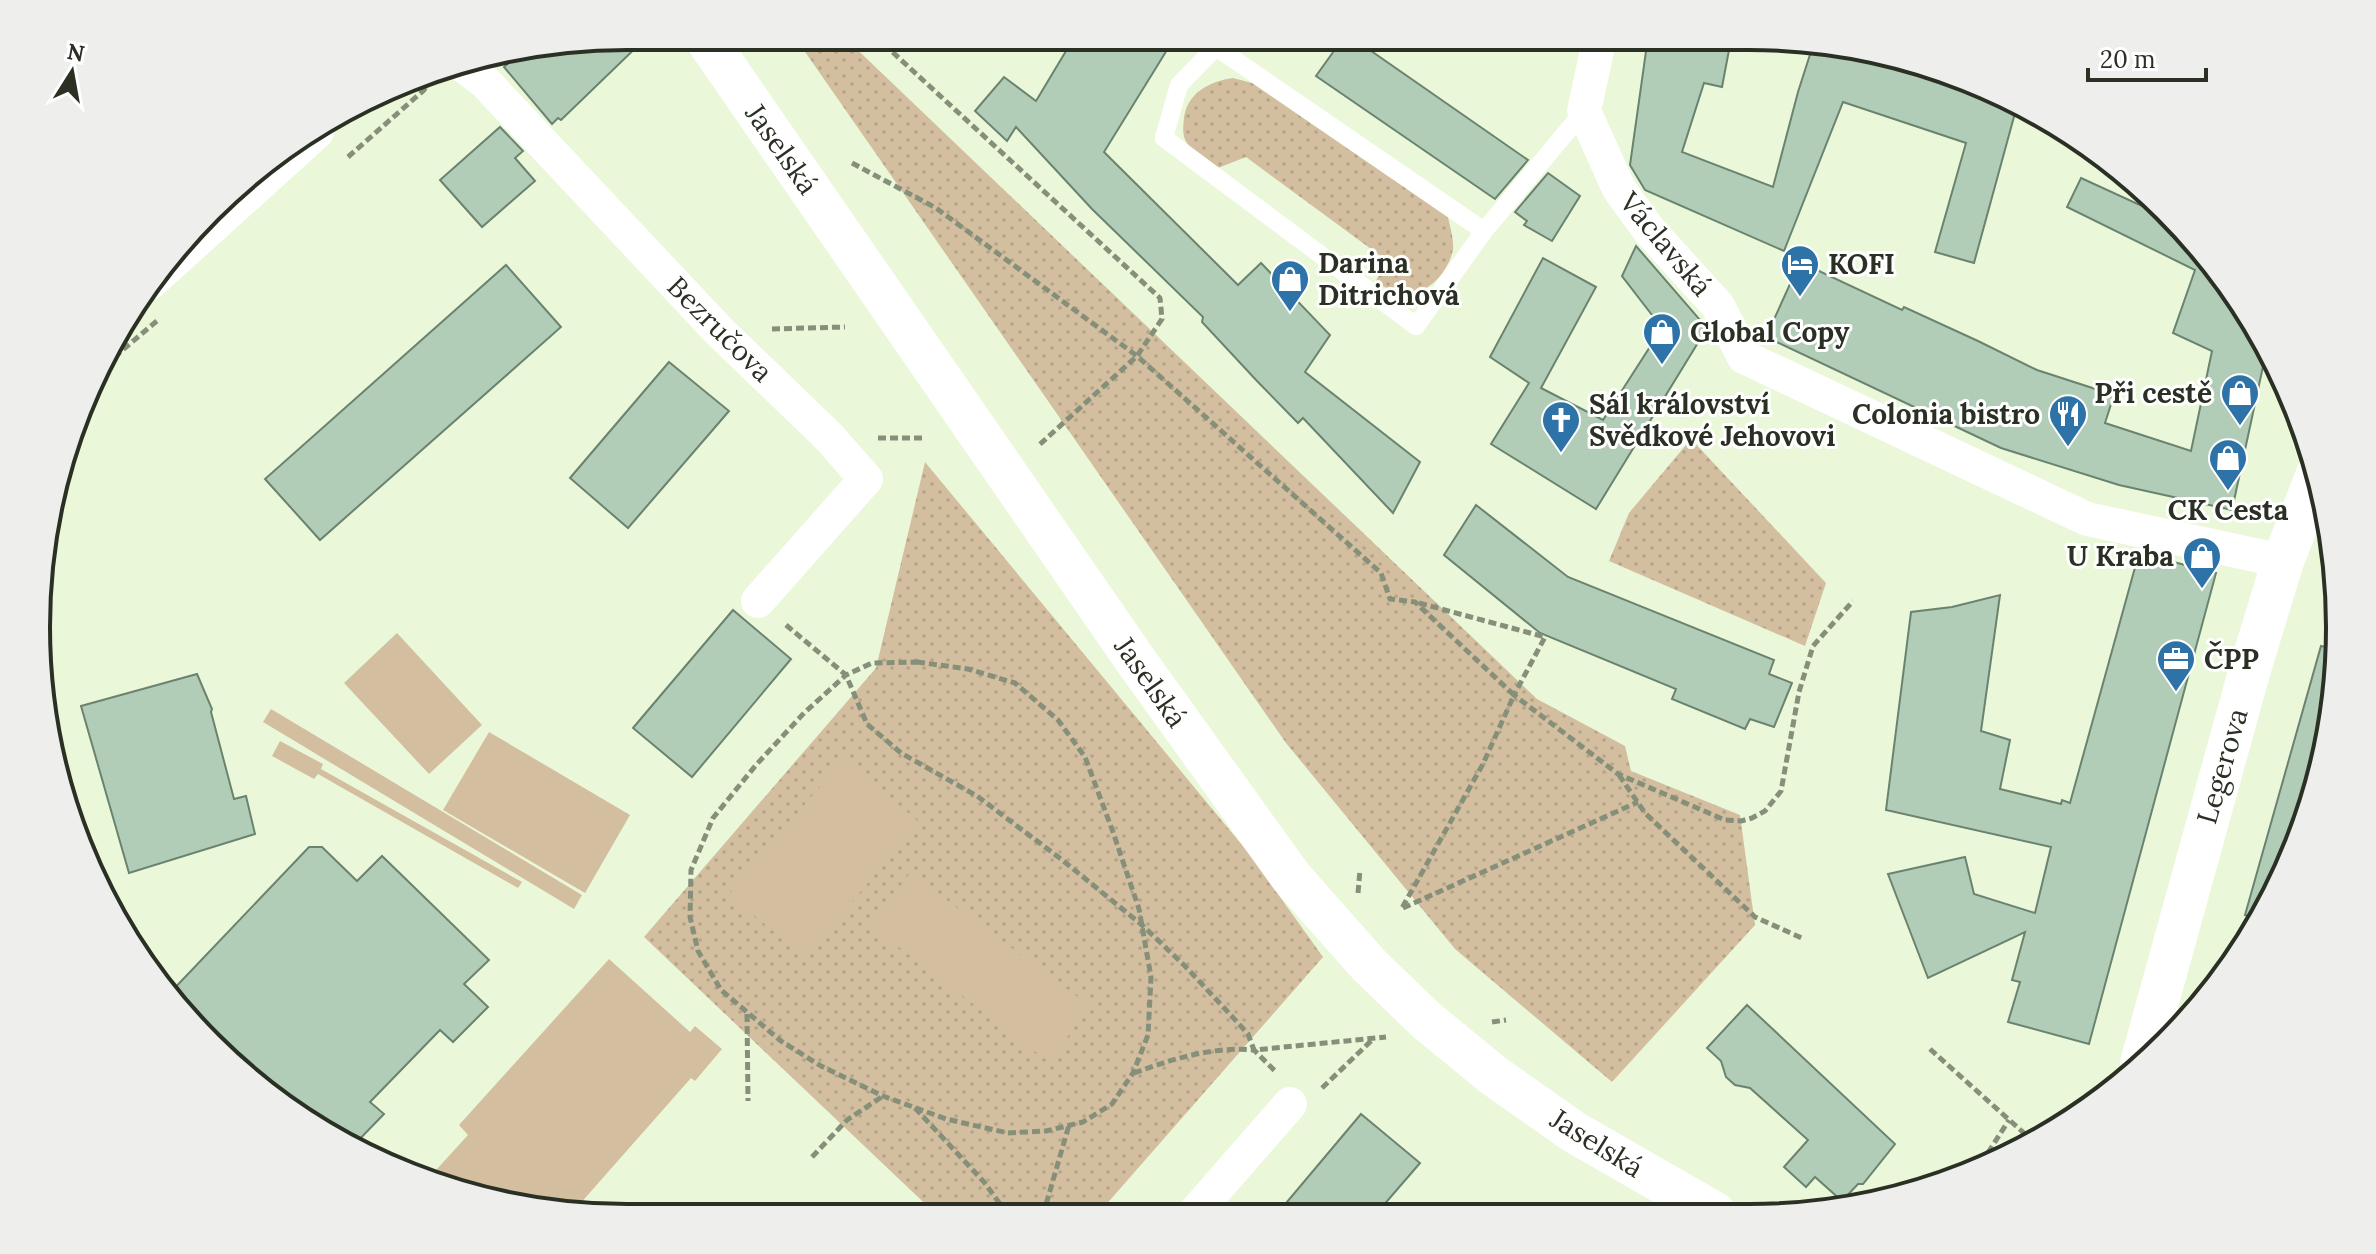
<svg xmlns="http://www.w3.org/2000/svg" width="2376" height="1254" font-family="Lora,serif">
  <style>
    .grass { fill: url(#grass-dots) }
    .pitch { fill: #d3bf9f }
    .building { fill: #b2cdb7; stroke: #6a836f; stroke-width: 2 }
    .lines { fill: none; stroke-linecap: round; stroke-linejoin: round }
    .path { stroke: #868f7a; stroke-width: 5; stroke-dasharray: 8 4; stroke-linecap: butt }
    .service { stroke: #fff; stroke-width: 18 }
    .minor { stroke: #fff; stroke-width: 34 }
    .tertiary { stroke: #fff; stroke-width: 42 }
    .labels { text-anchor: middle; stroke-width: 6; stroke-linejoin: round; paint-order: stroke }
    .street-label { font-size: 28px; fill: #2b3024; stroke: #fff }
    .poi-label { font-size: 28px; font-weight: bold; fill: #2b3024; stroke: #fff; text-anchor: start }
    .rim { fill: none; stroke: #2b3024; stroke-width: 4 }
  </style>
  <defs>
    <pattern id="grass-dots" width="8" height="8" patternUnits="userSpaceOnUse" patternTransform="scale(2)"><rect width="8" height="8" fill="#d3bf9f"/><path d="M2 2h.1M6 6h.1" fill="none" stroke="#b5a489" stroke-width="1.8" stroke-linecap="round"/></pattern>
  </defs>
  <rect width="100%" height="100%" fill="#eaf8d9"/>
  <g class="grass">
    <path d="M794,36h49l694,663 88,47 6,25 109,44 15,110 -143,157 -157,-133 -169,-206z"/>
    <path d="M1233,78l19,5 196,134c2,10 6,22 5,32 -3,19 -21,42 -41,44 -13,1 -25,-5 -37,-10l11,-23 -140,-103 -33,13c-8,-8 -19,-17 -26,-27 -5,-7 -4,-16 -3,-25 3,-25 26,-37 49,-40z"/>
    <path d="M1691,439l135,144 -21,63 -196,-85 20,-48z"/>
    <path d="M925,462l322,389 76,106 -226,258 -159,1 -294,-279 232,-269z"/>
  </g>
  <g class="pitch">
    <path d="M397,633l85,92 -53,49 -85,-91z"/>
    <path d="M271,709l311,186 -8,14 -311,-187z"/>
    <path d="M489,732l141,83 -45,78 -142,-83z"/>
    <path d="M280,741l43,23 -2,5 201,113 -4,6 -200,-114 -4,5 -42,-23z"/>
    <path d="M844,758l75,64 -114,136 -76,-64z"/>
    <path d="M910,873l180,133 -41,56 -179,-137z"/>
    <path d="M609,959l81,73 5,-6 27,23 -27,32 -4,-3 -120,136 -97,-16 -47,-18 41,-45 -9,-10z"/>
  </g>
  <g class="building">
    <path d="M627,36h21l-87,84 -3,-2 -6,6 -48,-57 15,-13z"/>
    <path d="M1075,36l100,1 -71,115 134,133 23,-22 69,72 -25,37 115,90 -27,51 -90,-95 -5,5 -41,-42 -55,-59 1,-5 -111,-108 -76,-82 -9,14 -32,-30 29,-34 32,24z"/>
    <path d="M1344,37h7l177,123 -33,39 -179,-123z"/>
    <path d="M1648,37h64l-1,11 18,2 -7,37 -18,-4 -22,69 91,35 25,-95 16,-50 88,14 116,46 -44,161 -39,-11 31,-109 -123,-41 -59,149 -139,-61 -15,-25z"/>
    <path d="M500,127l23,24 -8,7 20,23 -53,46 -42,-47z"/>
    <path d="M1548,173l32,23 -28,45 -28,-16 3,-4 -12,-9z"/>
    <path d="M2081,178l94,43 19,17 72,104 8,19 -10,1 -32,148 -113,-25 -118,-37 -235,-111 34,-75 102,48 2,-3 74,34 59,29 77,25 -9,28 86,28 21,-100 -39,-18 22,-63 -128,-63z"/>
    <path d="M1636,246l71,82 -111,181 -105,-65 38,-61 -39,-26 53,-99 53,29 -55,101 62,32 59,-92 -40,-52z"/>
    <path d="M506,265l55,62 -241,213 -55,-61z"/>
    <path d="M669,362l60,49 -101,117 -58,-50z"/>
    <path d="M1476,505l92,72 206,83 -5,14 23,9 -18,44 -24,-8 -5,10 -73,-30 4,-10 -136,-56 -96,-78z"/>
    <path d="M2139,553l77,20 -127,471 -81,-22 12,-40 -8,-2 13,-48 -97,46 -40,-104 77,-17 9,37 61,19 16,-66 -165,-37 25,-198 41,-5 48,-12 -19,136 29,9 -10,49 61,15 1,-4 8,3z"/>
    <path d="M733,610l58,49 -99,118 -59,-49z"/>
    <path d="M2321,646l17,3 1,17 -19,114 -41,109 -20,30 -14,-4z"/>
    <path d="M197,674l15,35 -1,3 23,87 12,-3 9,38 -126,39 -48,-167z"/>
    <path d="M309,847h13l35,34 25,-25 107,104 -25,24 24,23 -35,35 -13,-12 -70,72 14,12 -33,34 -83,-52 -85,-79 -14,-23z"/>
    <path d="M1747,1005l148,139 -32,40h-5l-16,17 -27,-24 -9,10 -22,-20 24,-27 -58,-52 -15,-3 -9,-8 -5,-16 -14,-13z"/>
    <path d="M1361,1114l59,49 -44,51 -100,1z"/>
  </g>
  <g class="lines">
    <g class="path">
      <path d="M875,36l285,262 2,21 -25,37 244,217 9,26 25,3 99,93 -31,69 -81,144"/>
      <path d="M348,157l76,-67 6,-11"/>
      <path d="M852,163l84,45 201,148 -99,90"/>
      <path d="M772,329l73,-2"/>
      <path d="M105,365l53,-45"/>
      <path d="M878,438h47"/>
      <path d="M1419,603l126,34 -31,58 104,79 107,46 16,1 11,-3 13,-7 16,-20 18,-99 14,-46 40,-45"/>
      <path d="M786,625l60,50 21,49 34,29 76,43 84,63 81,66 43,41 42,45 21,23 6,16 132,-13"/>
      <path d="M917,662l51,7 47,14 43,37 27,37 28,75 26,77 12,68 -3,58 -15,38 -21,31 -29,18 -37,9 -38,2 -62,-14 -63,-23 -62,-30 -40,-25 -60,-51 -23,-39 -8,-34 1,-47 22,-52 43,-53 48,-52 42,-38 26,-12z"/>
      <path d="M1619,775l26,38 110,104 49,22"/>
      <path d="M1358,893l2,-23"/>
      <path d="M1403,908l235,-106"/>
      <path d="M747,1014l1,87"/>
      <path d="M1492,1022l14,-2"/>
      <path d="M1930,1049l104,93"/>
      <path d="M1134,1073c39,-14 79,-27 120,-23l21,21"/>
      <path d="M1322,1088l51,-49"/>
      <path d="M915,1108l69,74 24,33"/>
      <path d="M812,1157l35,-37 36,-24"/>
      <path d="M1975,1173l34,-53"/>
      <path d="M1043,1215l26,-90"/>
    </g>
    <path class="service" d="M1484,231l-268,-184 -37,38 -15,53 252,188 68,-95 100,-120"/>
    <g class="minor">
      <path d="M1600,37l-16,74 35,78 30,41 69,76 26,51 343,162 196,42"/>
      <path d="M461,64l24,18 234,249 110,106 37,42 -108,122"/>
      <path d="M150,283l167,-151"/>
      <path d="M1193,1215l97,-111"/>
    </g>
    <g class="tertiary">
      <path d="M704,36l432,625 156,217 77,87 57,55 67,55 81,57 141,81"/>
      <path d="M2141,1063l109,-394 33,-108 34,-87"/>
    </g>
  </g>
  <defs>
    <g id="hotel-pin" transform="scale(2)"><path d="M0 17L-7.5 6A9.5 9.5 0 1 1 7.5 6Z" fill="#2e73a8" stroke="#fff"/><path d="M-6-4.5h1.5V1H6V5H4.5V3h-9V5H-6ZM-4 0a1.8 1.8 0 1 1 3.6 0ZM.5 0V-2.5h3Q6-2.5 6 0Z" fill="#fff"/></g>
    <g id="shop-pin" transform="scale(2)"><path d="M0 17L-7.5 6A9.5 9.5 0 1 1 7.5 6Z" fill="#2e73a8" stroke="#fff"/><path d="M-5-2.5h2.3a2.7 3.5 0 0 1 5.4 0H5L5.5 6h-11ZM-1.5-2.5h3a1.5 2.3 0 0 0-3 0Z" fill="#fff"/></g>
    <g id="restaurant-pin" transform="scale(2)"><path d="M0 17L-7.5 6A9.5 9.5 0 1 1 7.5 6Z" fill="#2e73a8" stroke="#fff"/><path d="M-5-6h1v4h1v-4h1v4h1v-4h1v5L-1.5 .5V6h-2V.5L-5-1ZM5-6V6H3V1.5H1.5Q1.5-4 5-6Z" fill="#fff"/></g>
    <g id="church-pin" transform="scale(2)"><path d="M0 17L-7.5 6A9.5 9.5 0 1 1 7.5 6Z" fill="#2e73a8" stroke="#fff"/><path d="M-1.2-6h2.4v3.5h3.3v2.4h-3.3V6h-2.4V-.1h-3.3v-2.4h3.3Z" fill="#fff"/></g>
    <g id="office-pin" transform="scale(2)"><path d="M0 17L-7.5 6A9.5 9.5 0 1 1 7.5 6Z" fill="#2e73a8" stroke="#fff"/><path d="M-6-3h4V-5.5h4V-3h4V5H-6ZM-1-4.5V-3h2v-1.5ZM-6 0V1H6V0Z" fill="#fff"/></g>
  </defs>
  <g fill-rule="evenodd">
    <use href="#hotel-pin" x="1800" y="264"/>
    <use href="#shop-pin" x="1290" y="279"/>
    <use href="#shop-pin" x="1662" y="332"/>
    <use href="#shop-pin" x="2240" y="393"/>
    <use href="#restaurant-pin" x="2068" y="414"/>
    <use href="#church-pin" x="1561" y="420"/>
    <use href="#shop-pin" x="2228" y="458"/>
    <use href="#shop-pin" x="2202" y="556"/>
    <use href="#office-pin" x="2176" y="659"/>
  </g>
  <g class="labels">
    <g class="street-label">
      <text transform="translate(782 149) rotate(55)" y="10">Jaselská</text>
      <text transform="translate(1666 244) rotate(50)" y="10">Václavská</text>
      <text transform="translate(720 329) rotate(45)" y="10">Bezručova</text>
      <text transform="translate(1151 682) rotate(55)" y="10">Jaselská</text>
      <text transform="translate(2222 766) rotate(-74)" y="10">Legerova</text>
      <text transform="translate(1597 1143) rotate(32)" y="10">Jaselská</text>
    </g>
    <g class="poi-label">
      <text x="1318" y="273">Darina<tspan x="1318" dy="32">Ditrichová</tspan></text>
      <text x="1828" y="274">KOFI</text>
      <text x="1690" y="342">Global Copy</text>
      <text x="2212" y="403" text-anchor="end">Při cestě</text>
      <text x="1589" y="414">Sál království<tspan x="1589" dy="32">Svědkové Jehovovi</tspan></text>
      <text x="2040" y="424" text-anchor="end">Colonia bistro</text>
      <text x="2228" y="520" text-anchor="middle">CK Cesta</text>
      <text x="2174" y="566" text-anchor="end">U Kraba</text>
      <text x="2204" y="669">ČPP</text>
    </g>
  </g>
  <path d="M0 0H2376V1254H0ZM627 50H1749A577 577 0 0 1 2326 627V627A577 577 0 0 1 1749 1204H627A577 577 0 0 1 50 627V627A577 577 0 0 1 627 50Z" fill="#eeeeed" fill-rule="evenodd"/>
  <path class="rim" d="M627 50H1749A577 577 0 0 1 2326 627V627A577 577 0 0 1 1749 1204H627A577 577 0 0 1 50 627V627A577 577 0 0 1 627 50Z"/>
  <g transform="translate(72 72) rotate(11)" stroke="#ffffff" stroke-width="6" paint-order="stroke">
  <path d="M0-6L14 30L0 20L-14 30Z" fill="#2b3024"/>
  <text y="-12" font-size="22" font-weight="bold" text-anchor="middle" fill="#2b3024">N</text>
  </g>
  <path d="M2088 68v12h118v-12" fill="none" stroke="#2b3024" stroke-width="4"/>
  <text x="2100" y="68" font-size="24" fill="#2b3024" stroke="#ffffff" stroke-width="6" paint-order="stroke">20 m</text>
</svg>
